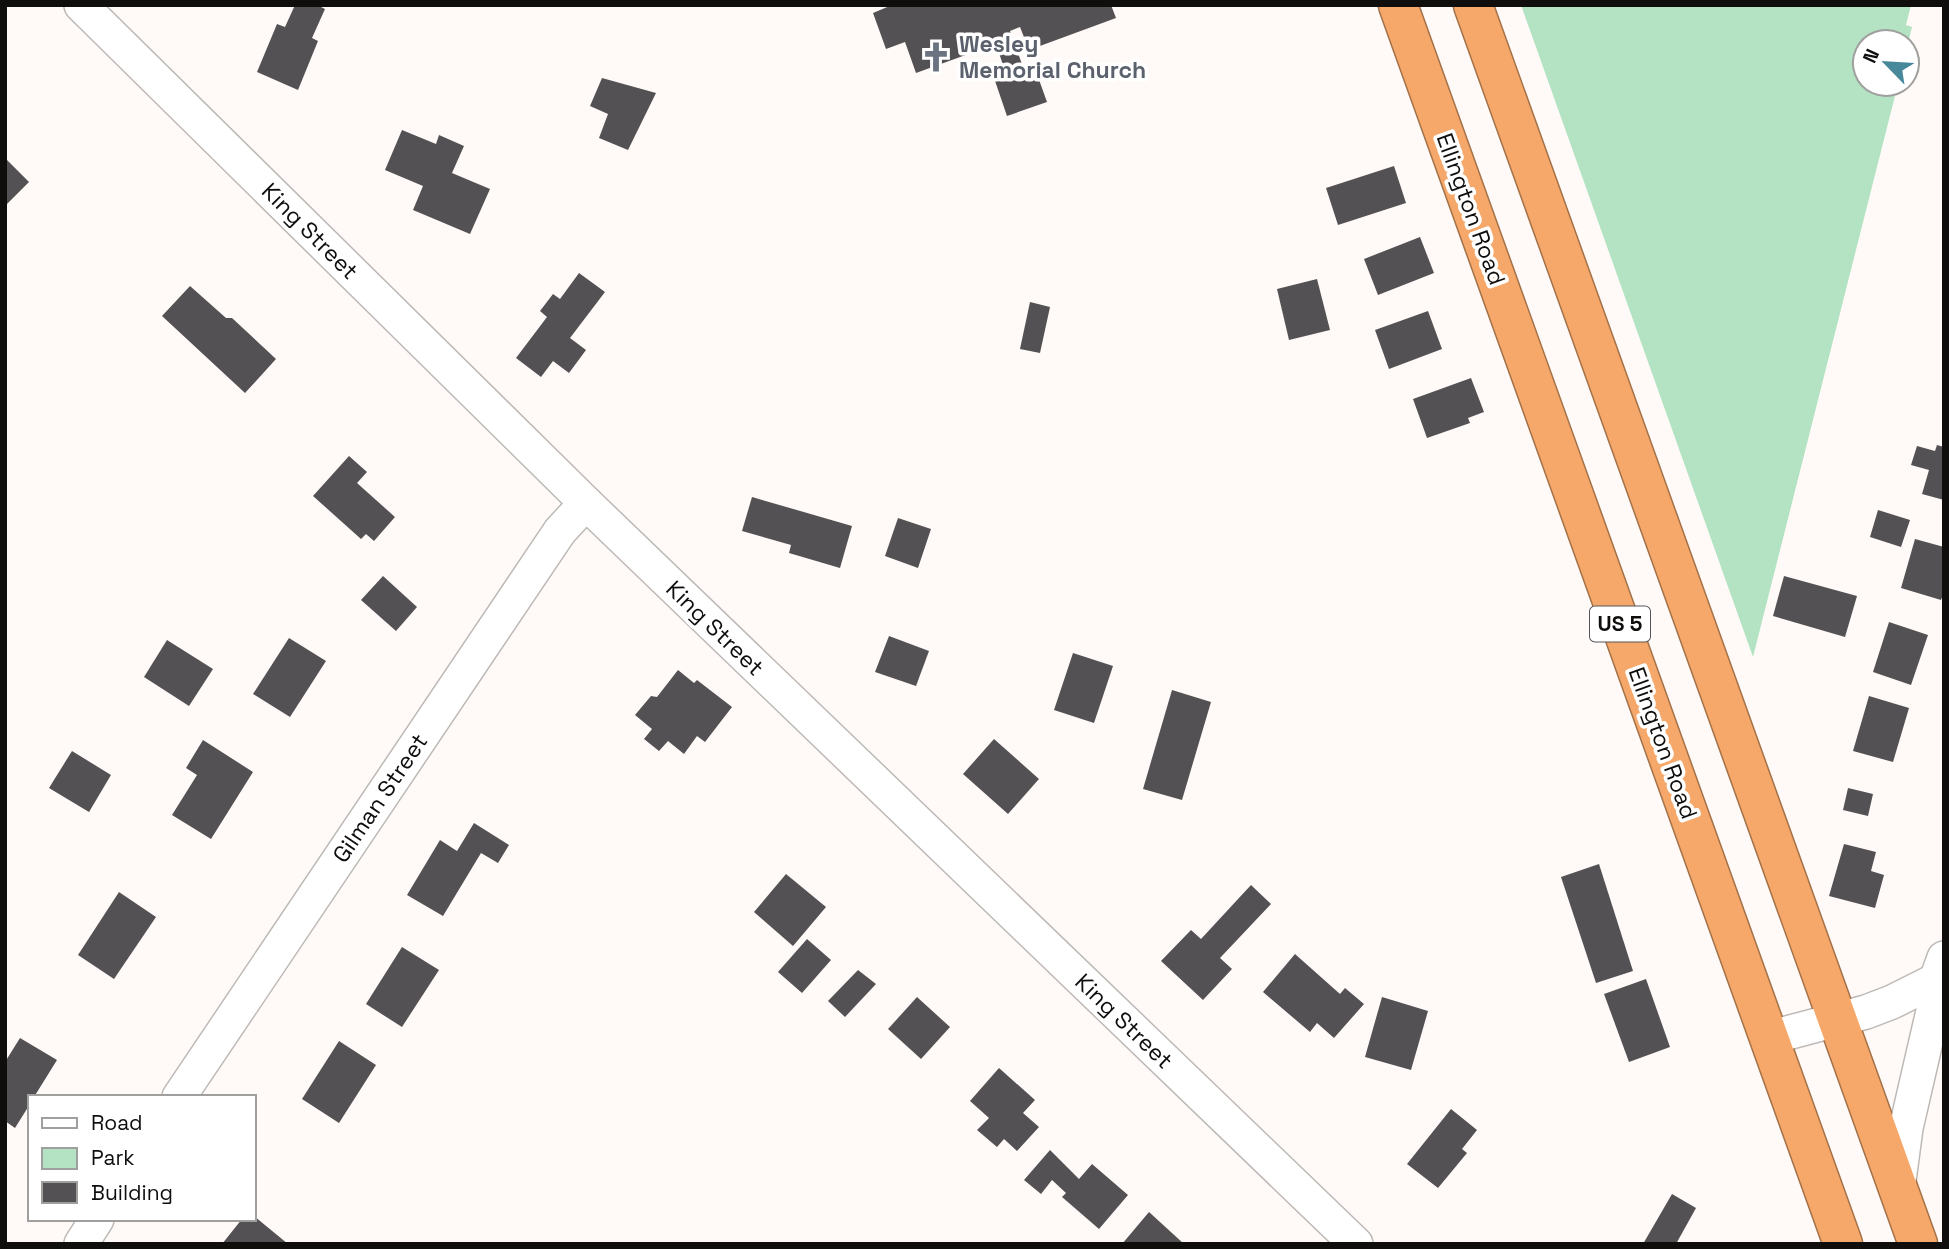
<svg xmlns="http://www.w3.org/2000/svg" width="1949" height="1249" font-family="'Space Grotesk',sans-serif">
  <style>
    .green { fill: #b4e3c3 }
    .building { fill: #545155 }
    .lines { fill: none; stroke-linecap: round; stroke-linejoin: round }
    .minor-casing { stroke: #bdb9b6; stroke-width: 36 }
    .highway-casing { stroke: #a47249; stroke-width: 41 }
    .minor { stroke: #fff; stroke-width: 33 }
    .highway { stroke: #f5a86a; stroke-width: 38 }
    .labels { text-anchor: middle; stroke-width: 7; stroke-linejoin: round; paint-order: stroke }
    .shield { fill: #fff; stroke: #575656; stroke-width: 2 }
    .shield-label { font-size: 21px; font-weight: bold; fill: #0f0e0d }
    .worship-label { font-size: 23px; font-weight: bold; fill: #5b616d; stroke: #fff; text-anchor: start }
    .street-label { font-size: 23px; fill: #0f0e0d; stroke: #fff }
  </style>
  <rect width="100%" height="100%" fill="#fffaf7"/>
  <path class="green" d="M1521,5h390l-5,20 6,2 -5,21v-6h-42v42h33l-145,573z"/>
  <g class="building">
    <path d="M295,5h22l8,4 -13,29 6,3 -20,49 -41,-18 20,-48 8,3z"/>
    <path d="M892,5h219l5,13 -87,32 -9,-23 -10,4 13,36 10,-4 14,39 -40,14 -14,-41 12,-4 -9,-27 -80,29 -11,-31 -19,7 -13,-36z"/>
    <path d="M602,78l54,15 -28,57 -29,-12 9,-24 -18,-8z"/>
    <path d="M402,130l34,14 3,-9 25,11 -12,27 38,16 -20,45 -57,-24 10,-24 -38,-16z"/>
    <path d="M5,158l24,24 -24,24z"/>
    <path d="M1394,166l12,37 -68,22 -12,-37z"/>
    <path d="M1420,237l14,36 -56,22 -14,-36z"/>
    <path d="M579,273l26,19 -35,46 16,12 -17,23 -16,-12 -12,16 -25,-19 31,-41 -7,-6 13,-17 7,5z"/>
    <path d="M1317,279l13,51 -41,10 -12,-51z"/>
    <path d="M190,286l36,32h6l44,41 -31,34 -83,-77z"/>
    <path d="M1030,302l20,5 -10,46 -20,-4z"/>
    <path d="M1428,311l14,38 -53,20 -14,-39z"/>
    <path d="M1471,378l13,34 -16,6 2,5 -43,15 -14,-39z"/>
    <path d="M1937,445l7,2v53l-22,-6 7,-24 -18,-5 6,-19 18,5z"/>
    <path d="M349,456l18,16 -10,11 38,34 -21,24 -8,-7 -5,5 -48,-43z"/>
    <path d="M752,497l100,29 -12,42 -51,-15 2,-8 -49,-14z"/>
    <path d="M1878,510l32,10 -9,27 -31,-10z"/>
    <path d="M898,518l33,11 -13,39 -33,-12z"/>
    <path d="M1915,539l29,8v45l-3,8 -40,-12z"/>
    <path d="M383,576l34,31 -21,24 -35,-31z"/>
    <path d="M1784,576l73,20 -12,41 -72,-21z"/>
    <path d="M1889,622l39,13 -17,50 -38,-13z"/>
    <path d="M889,636l40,15 -13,35 -41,-14z"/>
    <path d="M289,638l37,23 -36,56 -37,-23z"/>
    <path d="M167,640l46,29 -24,37 -45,-29z"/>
    <path d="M1073,653l40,13 -19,57 -40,-13z"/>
    <path d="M678,670l16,13 3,-3 35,27 -27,35 -8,-6 -13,18 -16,-13 -9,10 -15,-12 8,-10 -17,-14 16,-19 6,1z"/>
    <path d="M1172,690l39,12 -29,98 -39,-11z"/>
    <path d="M1869,696l40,12 -16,54 -40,-11z"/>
    <path d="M994,739l45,40 -31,35 -45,-40z"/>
    <path d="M203,740l50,32 -42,67 -39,-24 25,-40 -11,-7z"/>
    <path d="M72,751l39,24 -22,37 -40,-24z"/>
    <path d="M1848,788l25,6 -5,22 -25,-6z"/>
    <path d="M474,823l35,22 -11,18 -17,-10 -38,63 -36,-21 33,-55 17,11z"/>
    <path d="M1844,844l32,8 -5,19 13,4 -9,33 -46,-12z"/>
    <path d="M1599,864l34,107 -37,12 -35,-106z"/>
    <path d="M786,874l40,33 -33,39 -39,-34z"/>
    <path d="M1251,885l20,19 -51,54 12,11 -29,31 -42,-39 30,-31 10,9z"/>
    <path d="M119,892l37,25 -42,62 -36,-24z"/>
    <path d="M807,939l24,21 -29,33 -24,-21z"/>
    <path d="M402,947l37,23 -37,57 -36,-23z"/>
    <path d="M1295,954l45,40 5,-6 19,16 -30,34 -17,-15 -7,9 -47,-40z"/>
    <path d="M858,970l18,14 -31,33 -17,-16z"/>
    <path d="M1646,979l24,68 -41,15 -25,-68z"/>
    <path d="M917,997l33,30 -29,32 -33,-30z"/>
    <path d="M1382,997l46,14 -17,59 -46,-13z"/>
    <path d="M20,1038l37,22 -23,37h-4v7l-15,24 -10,-7v-59z"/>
    <path d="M339,1041l37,24 -37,58 -37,-24z"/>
    <path d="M999,1068l36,32 -12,13 16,14 -22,24 -13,-12 -7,8 -20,-17 12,-12 -19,-17z"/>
    <path d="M1451,1109l26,21 -15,19 5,4 -29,35 -31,-24z"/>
    <path d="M1050,1150l29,29 13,-15 36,31 -29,34 -37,-32 4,-4 -14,-13 -11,14 -17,-14z"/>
    <path d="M1672,1194l24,14 -20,36h-33z"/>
    <path d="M1149,1212l35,32h-62z"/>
    <path d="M254,1216l34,28h-66l20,-25h12z"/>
  </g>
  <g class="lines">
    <g class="minor-casing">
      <g id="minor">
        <path d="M81,5l505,498 770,741"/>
        <path d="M1768,1038l98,-26 26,-10 44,-22"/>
        <path d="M179,1097l381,-566 26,-28"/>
        <path d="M1898,1188l8,-60 27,-117 3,-31 8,-22"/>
        <path d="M81,1244l16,-25"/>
      </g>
    </g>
    <g class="highway-casing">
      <g id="highway">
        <path d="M1398,5l445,1239"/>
        <path d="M1473,5l445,1239"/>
      </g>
    </g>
    <use href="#minor" class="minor"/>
    <use href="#highway" class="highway"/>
  </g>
  <defs>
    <g id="church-bare" transform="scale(2.415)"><path d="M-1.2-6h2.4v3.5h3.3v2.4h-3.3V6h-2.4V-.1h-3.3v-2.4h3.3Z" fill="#6b7280" stroke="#fff" stroke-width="2.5" paint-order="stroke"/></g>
  </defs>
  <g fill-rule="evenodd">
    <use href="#church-bare" x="936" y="57"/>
  </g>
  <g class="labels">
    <rect class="shield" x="1590" y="606.5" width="60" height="35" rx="5"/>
    <g class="shield-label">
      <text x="1620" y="631">US 5</text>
    </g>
    <g class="worship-label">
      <text x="959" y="52">Wesley<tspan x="959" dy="26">Memorial Church</tspan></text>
    </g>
    <g class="street-label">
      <text transform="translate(1471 209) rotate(70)" y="8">Ellington Road</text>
      <text transform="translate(310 231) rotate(45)" y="8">King Street</text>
      <text transform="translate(715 628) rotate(44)" y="8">King Street</text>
      <text transform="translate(1663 743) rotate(70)" y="8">Ellington Road</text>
      <text transform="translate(380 798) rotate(-56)" y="8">Gilman Street</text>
      <text transform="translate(1124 1021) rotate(44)" y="8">King Street</text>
    </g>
  </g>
  <rect width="1949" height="1249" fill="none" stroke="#0f0e0d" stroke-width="14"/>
  <rect x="28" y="1095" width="228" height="126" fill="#ffffff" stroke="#9f9f9e" stroke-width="2"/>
  <rect x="42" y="1118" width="35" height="10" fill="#ffffff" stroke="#9f9f9e" stroke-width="2"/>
  <text x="91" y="1130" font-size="21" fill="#0f0e0d">Road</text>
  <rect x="42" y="1148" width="35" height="21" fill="#b4e3c3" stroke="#9f9f9e" stroke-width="2"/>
  <text x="91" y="1165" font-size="21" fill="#0f0e0d">Park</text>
  <rect x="42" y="1182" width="35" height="21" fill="#545155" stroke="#9f9f9e" stroke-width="2"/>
  <text x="91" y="1200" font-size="21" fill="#0f0e0d">Building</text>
  <g transform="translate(1886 63) rotate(295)"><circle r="33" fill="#ffffff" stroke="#9f9f9e" stroke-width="2"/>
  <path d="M0-5L12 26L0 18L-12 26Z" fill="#47899a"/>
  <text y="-10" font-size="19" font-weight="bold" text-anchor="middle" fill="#0f0e0d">N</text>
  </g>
</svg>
